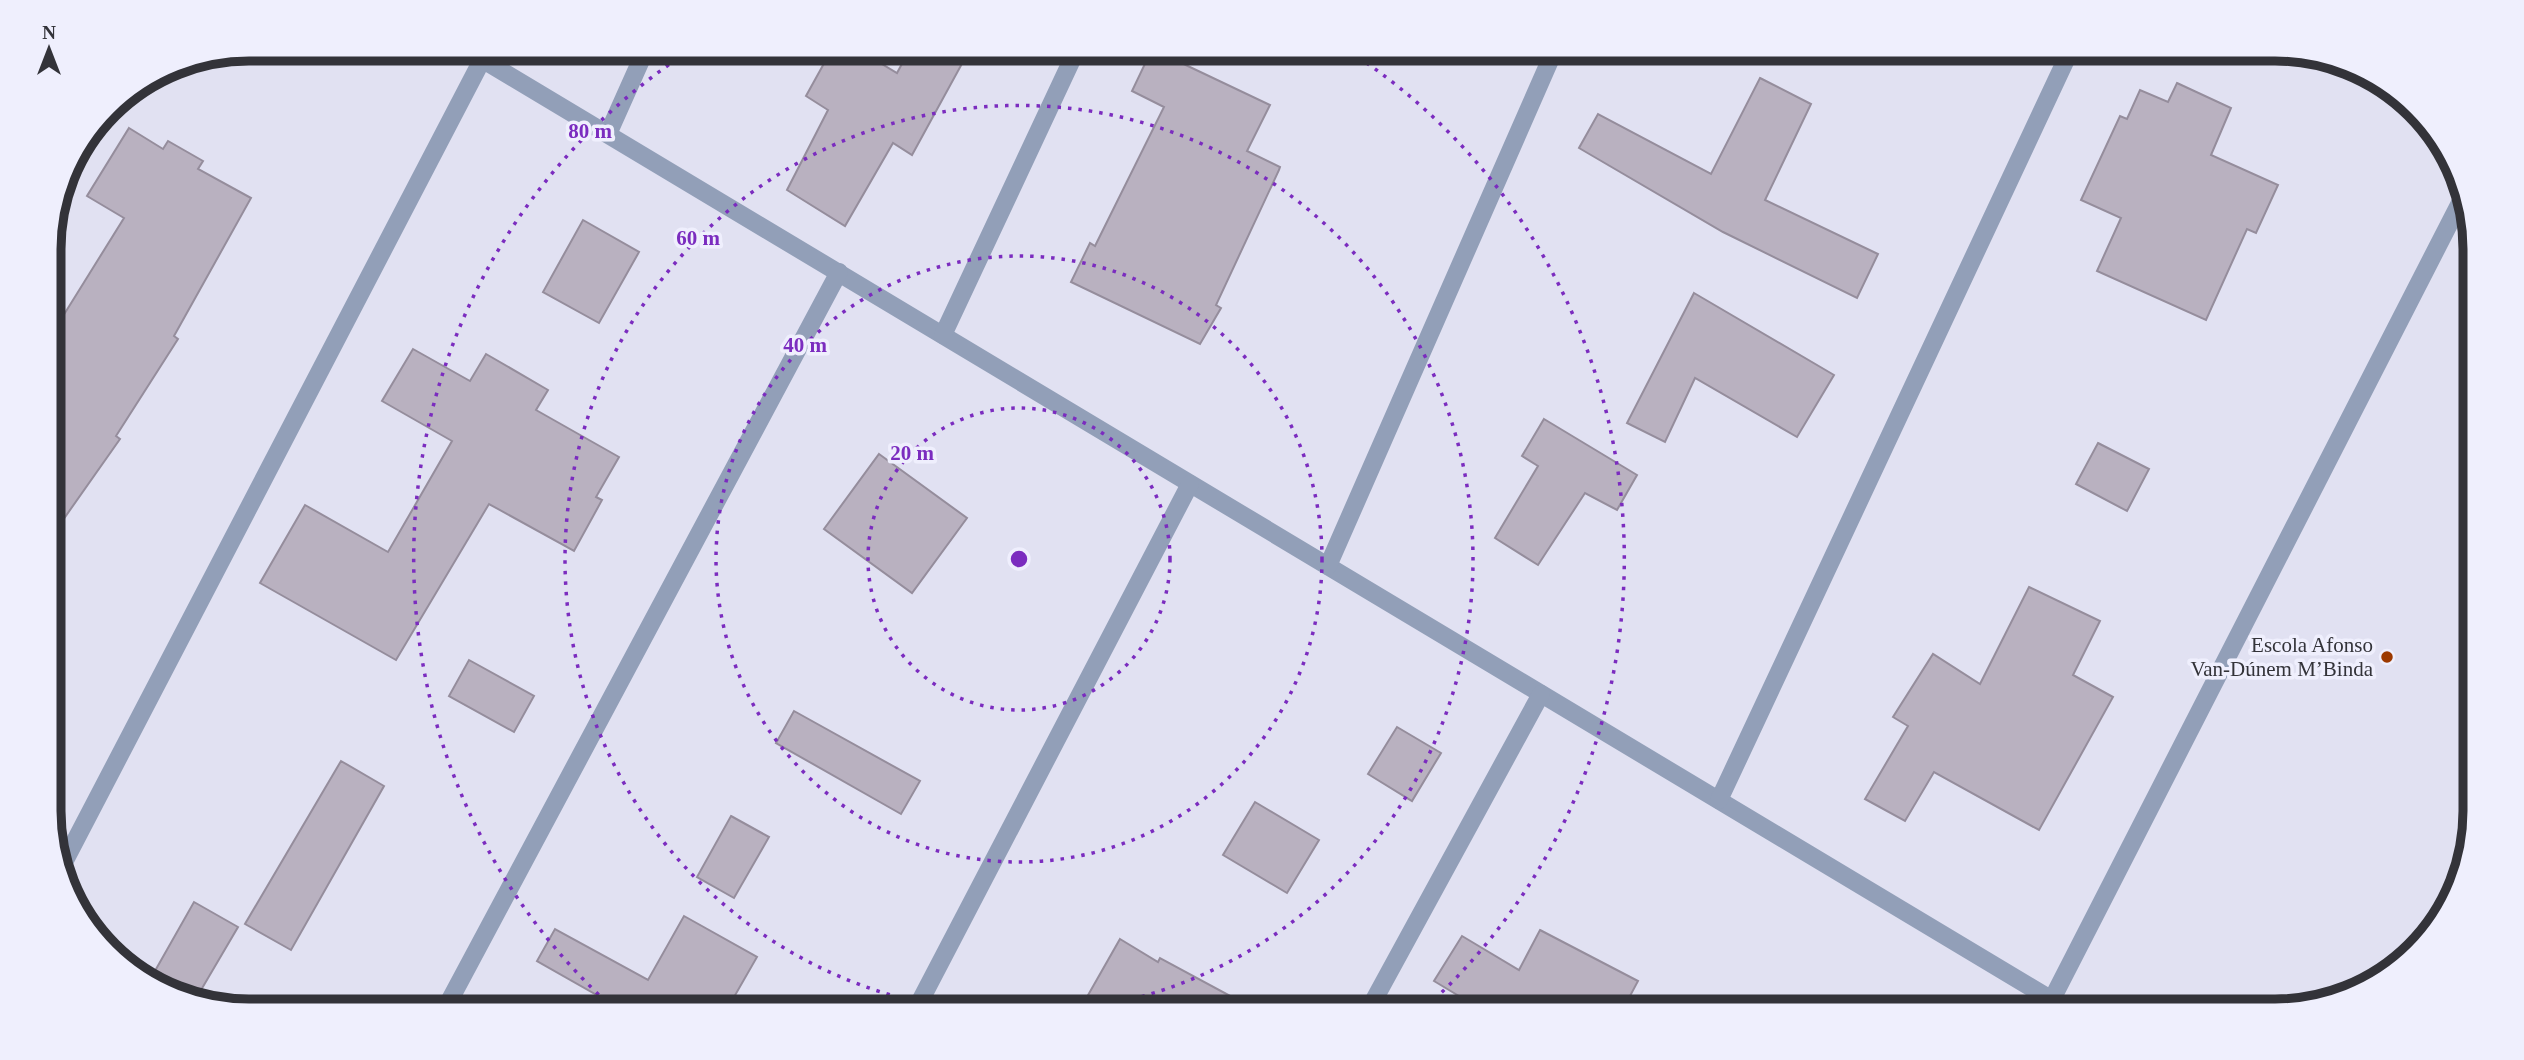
<svg xmlns="http://www.w3.org/2000/svg" width="2524" height="1060" font-family="Georgia,serif">
  <style>
    .building { fill: #b9b1c0; stroke: #958d9c; stroke-width: 2 }
    .lines { fill: none; stroke-linecap: round; stroke-linejoin: round }
    .minor { stroke: #929fb8; stroke-width: 18 }
    .ring { fill: none; stroke: #7b2cbf; stroke-width: 3.5; stroke-dasharray: 3.5 7 }
    .poi-dot { fill: #9c3900; stroke: #efeffd; stroke-width: 2.5 }
    .labels { text-anchor: middle; stroke-width: 7; stroke-linejoin: round; paint-order: stroke }
    .poi-label { font-size: 21px; fill: #333339; stroke: #efeffd; text-anchor: end }
    .rim { fill: none; stroke: #333339; stroke-width: 9 }
    .centre { fill: #7b2cbf; stroke: #efeffd; stroke-width: 3.5 }
    .ring-label { font-size: 21px; text-anchor: middle; font-weight: bold; fill: #7b2cbf; stroke: #efeffd; stroke-width: 7; stroke-linejoin: round; paint-order: stroke }
  </style>
  <rect width="100%" height="100%" fill="#e1e1f2"/>
  <g class="building">
    <path d="M832,49h25l40,24 13,-24h60l-58,106 -19,-12 -48,83 -58,-36 41,-80 -22,-14z"/>
    <path d="M1152,49l118,56 -23,46 33,16 -1,3 -63,135 5,3 -21,36 -129,-62 19,-39 5,3 69,-139 -32,-16z"/>
    <path d="M1760,78l51,26 -46,96 113,54 -21,44 -134,-66 -144,-84 19,-34 113,60z"/>
    <path d="M2177,83l54,25 -20,47 67,30 -22,48 -9,-4 -41,91 -109,-49 24,-53 -40,-18 39,-84 7,3 13,-29 28,12z"/>
    <path d="M129,128l34,21 5,-8 35,20 -5,8 53,29 -77,138 4,3 -62,97 4,3 -69,98 -1,-200 74,-119 -37,-22z"/>
    <path d="M583,220l56,32 -40,71 -56,-31z"/>
    <path d="M1694,293l140,82 -37,62 -102,-59 -30,64 -38,-19z"/>
    <path d="M413,349l57,32 16,-27 62,36 -12,20 83,47 -23,40 6,3 -28,51 -85,-47 -93,156 -136,-77 45,-78 83,47 64,-111 -70,-40z"/>
    <path d="M1544,419l93,56 -20,35 -32,-17 -47,72 -43,-27 43,-72 -16,-10z"/>
    <path d="M2098,443l51,26 -22,42 -51,-27z"/>
    <path d="M879,454l88,64 -55,75 -88,-64z"/>
    <path d="M2029,587l71,34 -27,54 40,22 -74,133 -105,-58 -29,49 -40,-22 43,-73 -15,-9 40,-63 47,30z"/>
    <path d="M469,660l65,36 -20,36 -65,-36z"/>
    <path d="M794,711l126,70 -19,33 -125,-71z"/>
    <path d="M1397,727l44,26 -29,48 -44,-27z"/>
    <path d="M341,761l43,25 -93,164 -46,-26z"/>
    <path d="M1255,802l64,38 -32,53 -64,-38z"/>
    <path d="M731,816l38,21 -35,61 -37,-21z"/>
    <path d="M194,902l44,25 -44,75 -10,-2 -33,-22z"/>
    <path d="M684,916l73,41 -31,54h-101l-88,-50 18,-32 93,51z"/>
    <path d="M1540,930l98,51 -16,30h-138l-50,-30 28,-45 57,34z"/>
    <path d="M1120,939l38,23 2,-4 98,53h-179z"/>
  </g>
  <g class="lines">
    <g class="minor">
      <path d="M465,49l1587,951"/>
      <path d="M608,134l38,-85"/>
      <path d="M943,335l134,-286"/>
      <path d="M1328,566l227,-517"/>
      <path d="M1719,800l352,-751"/>
      <path d="M61,868l421,-808"/>
      <path d="M444,1011l395,-739"/>
      <path d="M915,1011l275,-527"/>
      <path d="M1368,1011l173,-317"/>
      <path d="M2046,1011l417,-814"/>
    </g>
  </g>
  <g class="ring">
    <circle cx="1019" cy="559" r="151"/>
    <circle cx="1019" cy="559" r="303"/>
    <path d="M972 1011A454 454 0 1 1 1066 1011"/>
    <path d="M614 1009A606 606 0 0 1 689 51M1349 51A606 606 0 0 1 1424 1009"/>
  </g>
  <circle class="poi-dot" cx="2387" cy="657" r="7"/>
  <g class="labels">
    <g class="poi-label">
      <text x="2373" y="652">Escola Afonso<tspan x="2373" dy="24">Van-Dúnem M’Binda</tspan></text>
    </g>
  </g>
  <path d="M0 0H2524V1060H0ZM249 61H2275A188 188 0 0 1 2463 249V811A188 188 0 0 1 2275 999H249A188 188 0 0 1 61 811V249A188 188 0 0 1 249 61Z" fill="#efeffd" fill-rule="evenodd"/>
  <path class="rim" d="M249 61H2275A188 188 0 0 1 2463 249V811A188 188 0 0 1 2275 999H249A188 188 0 0 1 61 811V249A188 188 0 0 1 249 61Z"/>
  <circle cx="1019" cy="559" r="10" class="centre"/>
  <g class="ring-label">
    <text x="590" y="138">80 m</text>
    <text x="698" y="245">60 m</text>
    <text x="805" y="352">40 m</text>
    <text x="912" y="460">20 m</text>
  </g>
  <g transform="translate(49 49)" stroke="#efeffd" stroke-width="5" paint-order="stroke">
  <path d="M0-5L12 26L0 18L-12 26Z" fill="#333339"/>
  <text y="-10" font-size="19" font-weight="bold" text-anchor="middle" fill="#333339">N</text>
  </g>
</svg>
